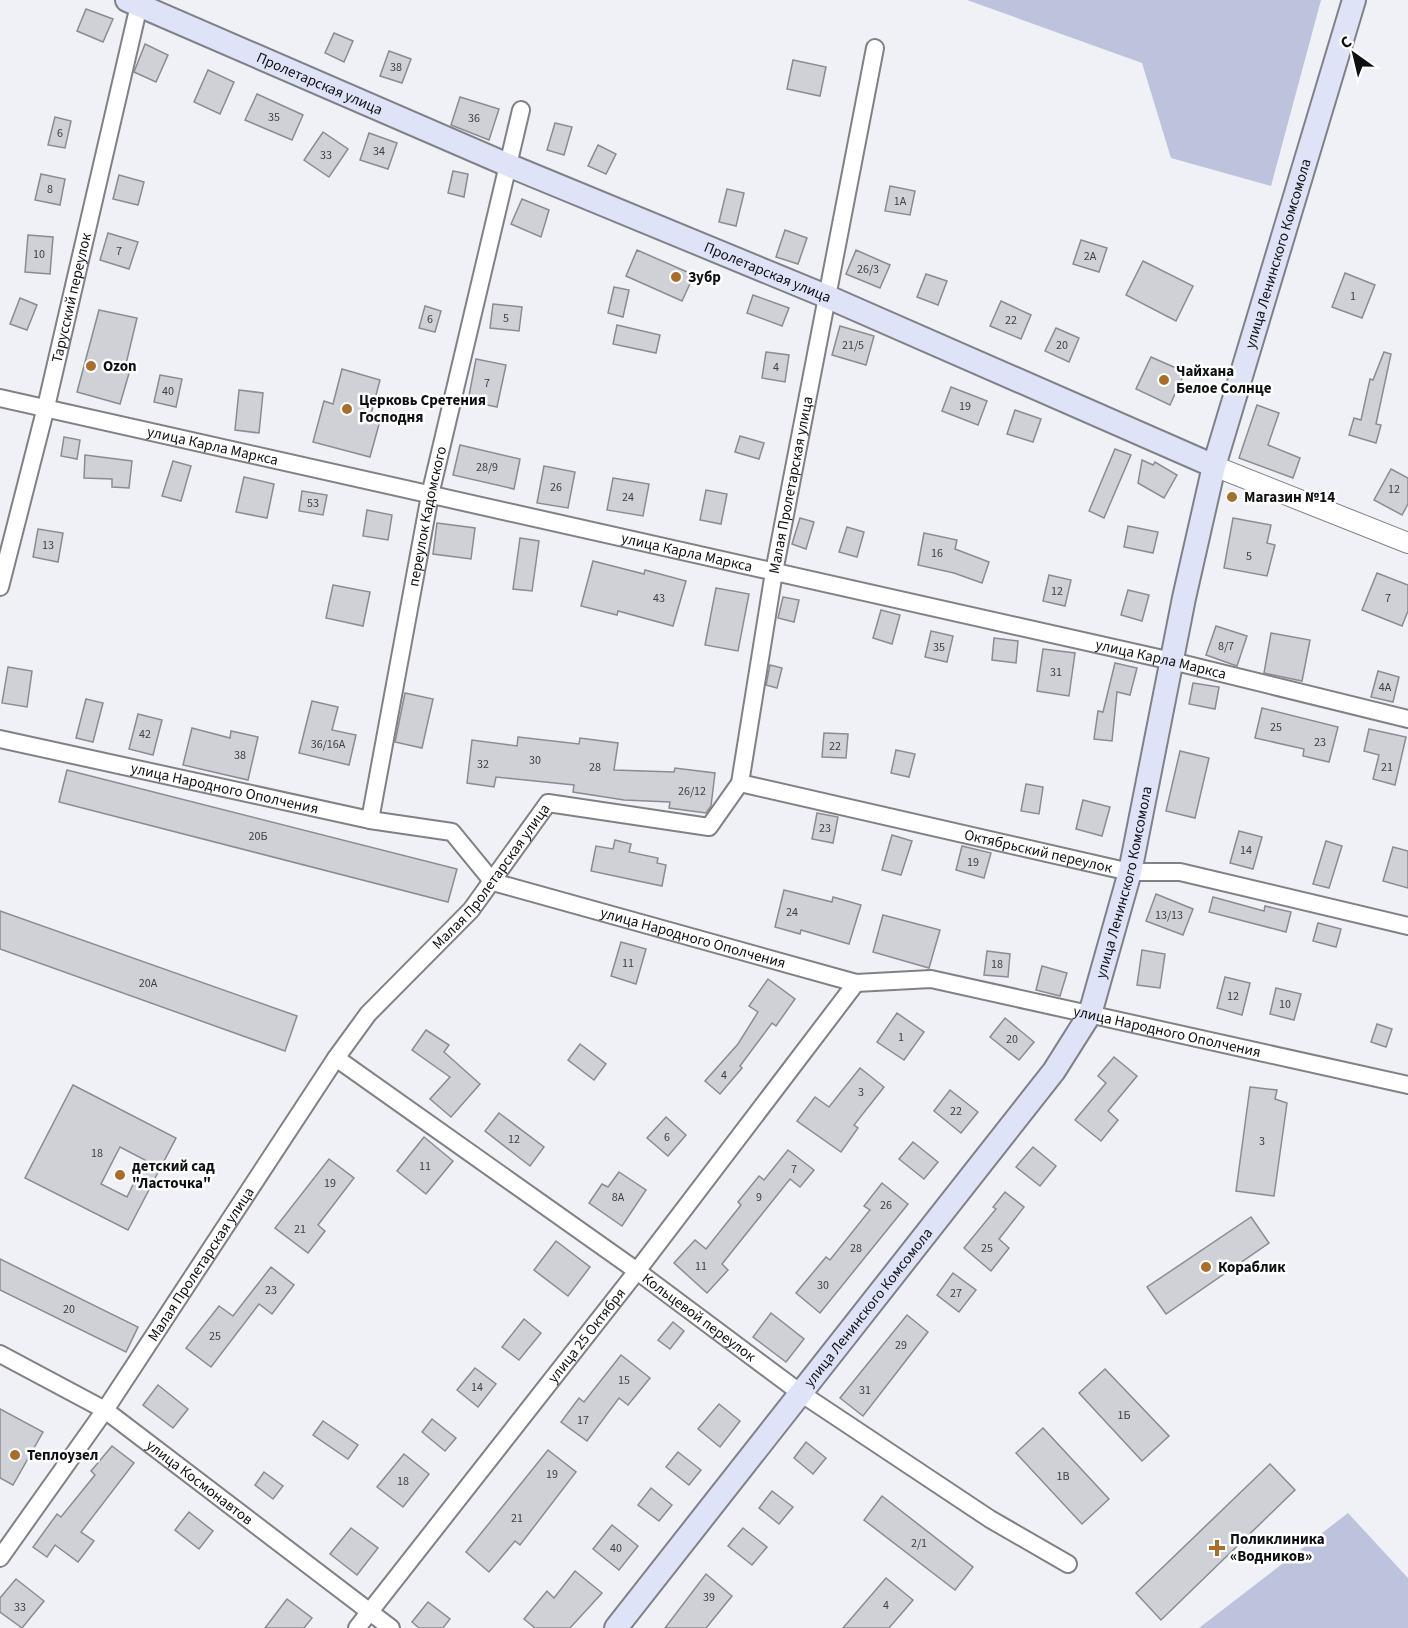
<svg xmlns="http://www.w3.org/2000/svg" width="1408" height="1628" font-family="'Source Sans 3',sans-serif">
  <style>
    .green { fill: #bdc3dc }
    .building { fill: #cfd1d7; stroke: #8b8c92; stroke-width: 1.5; fill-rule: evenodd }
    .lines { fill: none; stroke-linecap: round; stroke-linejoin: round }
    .minor-casing { stroke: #808187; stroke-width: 20 }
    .tertiary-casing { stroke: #808187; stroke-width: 22 }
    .secondary-casing { stroke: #808187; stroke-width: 26 }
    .minor { stroke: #fff; stroke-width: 16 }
    .tertiary { stroke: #fff; stroke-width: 20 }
    .secondary { stroke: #dfe3f7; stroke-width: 22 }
    .poi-dot { fill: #a86e2e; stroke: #fefefe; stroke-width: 2 }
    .labels { text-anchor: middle; stroke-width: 5; stroke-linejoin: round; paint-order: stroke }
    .number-label { font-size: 12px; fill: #3f4043 }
    .street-label { font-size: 15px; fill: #0f1012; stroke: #fefefe }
    .poi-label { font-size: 15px; font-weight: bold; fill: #0f1012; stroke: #fefefe; text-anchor: start }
  </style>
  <rect width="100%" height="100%" fill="#eff1f7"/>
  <g class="green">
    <path d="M967,0h354l-50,186 -100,-28 -29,-95z"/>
    <path d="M1348,1513l60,65v50h-209z"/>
  </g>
  <g class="building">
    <path d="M86,9l27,10 -10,23 -26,-11z"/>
    <path d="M334,33l19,8 -9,21 -19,-9z"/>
    <path d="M145,44l23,11 -12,27 -22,-10z"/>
    <path d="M389,51l22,8 -9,24 -22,-7z"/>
    <path d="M793,60l33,7 -6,29 -33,-7z"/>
    <path d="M208,70l26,12 -14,32 -26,-12z"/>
    <path d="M257,94l46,21 -11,25 -47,-20z"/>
    <path d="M460,97l39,12 -10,31 -38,-15z"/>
    <path d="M55,117l16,4 -6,27 -17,-3z"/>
    <path d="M555,123l17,4 -8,28 -17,-5z"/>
    <path d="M323,132l25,17 -19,28 -25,-17z"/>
    <path d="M369,133l28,10 -9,26 -28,-9z"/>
    <path d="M598,145l18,9 -10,20 -18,-8z"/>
    <path d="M453,171l15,3 -4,23 -16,-4z"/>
    <path d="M41,174l24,5 -5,26 -25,-5z"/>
    <path d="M119,175l25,7 -6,23 -25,-6z"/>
    <path d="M890,186l25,5 -5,24 -25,-4z"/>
    <path d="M727,189l17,4 -8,33 -17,-4z"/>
    <path d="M522,199l27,11 -8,27 -30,-13z"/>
    <path d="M785,230l22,8 -9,26 -22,-7z"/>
    <path d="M108,233l30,9 -9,27 -29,-9z"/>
    <path d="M28,235l25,2 -3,37 -25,-2z"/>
    <path d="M1081,240l26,8 -8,24 -26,-8z"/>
    <path d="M637,250l57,25 -12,26 -56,-25z"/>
    <path d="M856,250l34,15 -10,23 -34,-14z"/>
    <path d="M1143,261l50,25 -17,35 -50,-26z"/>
    <path d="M1345,273l30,12 -13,33 -30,-11z"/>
    <path d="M926,274l21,7 -9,24 -21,-8z"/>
    <path d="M614,287l15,3 -6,27 -15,-4z"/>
    <path d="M753,295l36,13 -7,18 -35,-13z"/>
    <path d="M20,298l17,7 -10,25 -17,-6z"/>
    <path d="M1001,301l30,14 -10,24 -31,-13z"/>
    <path d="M493,304l29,3 -3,24 -29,-3z"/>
    <path d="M425,306l16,5 -6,21 -16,-4z"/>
    <path d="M99,310l38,8 -12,50 5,2 -10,34 -43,-12z"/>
    <path d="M617,325l43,10 -4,18 -43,-9z"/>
    <path d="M840,326l34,10 -8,29 -34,-10z"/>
    <path d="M1056,328l23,10 -10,24 -24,-11z"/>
    <path d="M766,352l23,3 -4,27 -23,-4z"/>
    <path d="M1384,352l7,2 -15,70 5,1 -5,18 -27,-8 5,-17 7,2 9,-41 3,1z"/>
    <path d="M1151,357l34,15 -15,33 -34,-16z"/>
    <path d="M476,359l30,6 -9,42 -29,-6z"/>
    <path d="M342,369l38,11 -9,34 10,3 -11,40 -57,-15 11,-41 9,3z"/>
    <path d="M160,375l22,4 -6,28 -22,-5z"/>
    <path d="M951,387l36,14 -9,24 -36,-14z"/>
    <path d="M239,390l24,3 -4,40 -24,-3z"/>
    <path d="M1257,405l22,8 -11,32 32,13 -7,20 -54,-20z"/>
    <path d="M1015,410l26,9 -8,23 -26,-8z"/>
    <path d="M740,436l24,7 -5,16 -24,-7z"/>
    <path d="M64,437l16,3 -3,19 -16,-3z"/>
    <path d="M460,445l60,14 -6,30 -61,-14z"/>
    <path d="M1115,449l16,6 -27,63 -15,-7z"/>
    <path d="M85,455l47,6 -3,27 -17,-1v-8l-28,-1z"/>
    <path d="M1142,460l11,5 2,-3 22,13 -13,23 -26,-15z"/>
    <path d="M173,461l18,5 -10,35 -19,-5z"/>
    <path d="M544,466l31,6 -7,36 -31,-5z"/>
    <path d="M1391,469l17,9v26l-6,11 -28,-15z"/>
    <path d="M244,477l30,7 -7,34 -31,-6z"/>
    <path d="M613,478l36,6 -6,32 -36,-6z"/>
    <path d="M706,490l21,4 -6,30 -21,-4z"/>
    <path d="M302,491l25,4 -4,20 -24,-4z"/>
    <path d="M367,510l25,5 -4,25 -25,-4z"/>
    <path d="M800,518l14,4 -8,27 -14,-5z"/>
    <path d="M1233,518l38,7 -4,18 8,2 -8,31 -43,-8z"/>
    <path d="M437,523l38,5 -4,31 -38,-5z"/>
    <path d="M1128,526l30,6 -5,21 -29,-6z"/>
    <path d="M847,527l17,5 -7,25 -18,-5z"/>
    <path d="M38,529l25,4 -5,29 -25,-5z"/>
    <path d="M924,533l33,7 -2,9 34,13 -7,21 -28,-10 -36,-8z"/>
    <path d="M520,538l19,3 -7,50 -19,-2z"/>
    <path d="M593,561l51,13 1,-4 41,11 -13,45 -55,-15 -1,4 -36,-9z"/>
    <path d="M1377,573l31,12v26l-6,15 -40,-16z"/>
    <path d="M1049,575l22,5 -6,26 -22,-5z"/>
    <path d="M333,585l37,7 -7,34 -37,-8z"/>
    <path d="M716,588l33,6 -11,57 -33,-6z"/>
    <path d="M1128,590l21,5 -7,26 -21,-6z"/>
    <path d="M783,597l16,3 -5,22 -16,-4z"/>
    <path d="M881,610l19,5 -8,29 -19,-6z"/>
    <path d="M1216,626l31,10 -10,30 -31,-11z"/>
    <path d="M931,631l22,5 -6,26 -22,-5z"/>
    <path d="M1271,633l39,7 -8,41 -38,-8z"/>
    <path d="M994,638l24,3 -2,22 -24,-3z"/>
    <path d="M1043,649l32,4 -6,43 -32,-5z"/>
    <path d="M1115,663l22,5 -7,27 -13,-3 -5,49 -18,-2 4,-28 5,1z"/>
    <path d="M770,665l12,3 -5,20 -11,-3z"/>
    <path d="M8,667l24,4 -5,36 -25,-4z"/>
    <path d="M1378,671l21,6 -6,25 -22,-5z"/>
    <path d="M1193,683l26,4 -4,22 -26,-5z"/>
    <path d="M405,693l28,6 -11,49 -27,-6z"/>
    <path d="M86,699l17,4 -10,39 -17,-4z"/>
    <path d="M312,701l26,6 -6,23 24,5 -7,30 -50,-12z"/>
    <path d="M1262,708l76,19 -9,35 -26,-6 1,-7 -49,-11z"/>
    <path d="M138,714l24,6 -9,35 -24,-6z"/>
    <path d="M192,728l38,10 1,-7 27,6 -10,43 -65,-15z"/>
    <path d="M1369,729l37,8 -11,48 -22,-6 6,-24 -15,-4z"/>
    <path d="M824,733l24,1 -2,24 -24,-1z"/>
    <path d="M518,737l61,7 1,-6 38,5 -4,27 60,2 1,-4 40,5 -4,33 -5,7 -37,-5 1,-6 -46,-2 -51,-8 1,-7 -78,-8 -2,10 -27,-4 5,-43 45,6z"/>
    <path d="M896,750l19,4 -6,23 -18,-4z"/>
    <path d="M1180,751l29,7 -14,60 -29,-7z"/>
    <path d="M67,770l390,99 -9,33 -389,-100z"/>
    <path d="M1026,784l17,3 -4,27 -18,-3z"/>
    <path d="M1083,800l27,7 -8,29 -26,-7z"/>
    <path d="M817,813l21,4 -5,26 -21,-4z"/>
    <path d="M1239,831l23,6 -9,32 -23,-6z"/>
    <path d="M892,835l20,6 -11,34 -19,-5z"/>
    <path d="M615,840l16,4 -2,8 29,6 -1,5 9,2 -4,21 -71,-15 5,-25 17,3z"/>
    <path d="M1326,841l16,5 -13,42 -16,-4z"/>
    <path d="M962,846l29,7 -7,25 -28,-8z"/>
    <path d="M1393,847l15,4v37l-25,-7z"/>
    <path d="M784,890l48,12 1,-5 28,8 -12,39 -48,-14 -1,4 -25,-7z"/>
    <path d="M1156,894l37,15 -10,26 -37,-14z"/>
    <path d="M1213,897l51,14 1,-5 26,6 -5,20 -77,-20z"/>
    <path d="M0,911l297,105 -12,35 -285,-102z"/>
    <path d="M883,915l57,15 -11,38 -56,-16z"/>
    <path d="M1318,923l23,6 -5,18 -23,-6z"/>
    <path d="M621,942l25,7 -10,35 -25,-8z"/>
    <path d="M1142,950l23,4 -5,34 -23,-3z"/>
    <path d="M987,951l23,3 -2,23 -24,-2z"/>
    <path d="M1042,966l25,7 -7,23 -24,-6z"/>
    <path d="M1225,977l25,6 -8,32 -25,-7z"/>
    <path d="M768,979l27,20 -19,27 -4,-3 -32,43 2,2 -22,26 -15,-13 33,-37 20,-32 -9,-6z"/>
    <path d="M1276,988l25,6 -7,26 -24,-6z"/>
    <path d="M897,1013l27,19 -20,28 -27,-18z"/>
    <path d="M1005,1018l29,24 -15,18 -29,-23z"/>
    <path d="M1377,1024l15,5 -6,18 -15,-5z"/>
    <path d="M426,1030l23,15 -5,7 36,32 -29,33 -21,-18 20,-22 -38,-27z"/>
    <path d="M580,1044l26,20 -12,16 -26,-20z"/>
    <path d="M1114,1057l23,19 -29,35 10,9 -17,21 -26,-21 31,-37 -8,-7z"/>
    <path d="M860,1068l24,19 -30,38 4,3 -17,24 -44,-31 18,-24 14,10z"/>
    <path d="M73,1085l103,53 -48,92 -103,-52zM120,1147l25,13 -18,37 -26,-13z"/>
    <path d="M1250,1087l27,3 -2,9 12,4 -13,93 -38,-5z"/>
    <path d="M950,1090l28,22 -17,21 -27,-22z"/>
    <path d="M499,1113l45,34 -14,19 -45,-35z"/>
    <path d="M666,1117l20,18 -18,21 -21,-18z"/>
    <path d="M424,1137l29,24 -27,33 -29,-23z"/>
    <path d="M913,1142l25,20 -14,17 -25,-20z"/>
    <path d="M1033,1147l23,19 -16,20 -24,-19z"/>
    <path d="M788,1150l26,20 -14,17 -10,-8 -68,85 6,6 -21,23 -33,-30 21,-23 11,9 35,-44 -3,-3 21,-26 5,4z"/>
    <path d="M329,1159l25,19 -36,47 7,6 -17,22 -33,-25z"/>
    <path d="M619,1172l27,18 -24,36 -33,-23 13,-19 6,3z"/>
    <path d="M882,1183l26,21 -88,109 -24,-20 30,-36 4,3 40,-50 -6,-4z"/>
    <path d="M1005,1192l19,15 -25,32 10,9 -18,23 -27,-23 32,-39 -3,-2z"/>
    <path d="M1251,1217l18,26 -103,71 -19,-27z"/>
    <path d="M556,1241l34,26 -22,29 -34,-26z"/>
    <path d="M0,1259l138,68 -12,25 -126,-62z"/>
    <path d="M271,1267l23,18 -22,29 -13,-10 -48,63 -25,-19 33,-42 14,10z"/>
    <path d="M953,1273l23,17 -17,22 -22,-17z"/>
    <path d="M771,1313l33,26 -18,23 -33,-25z"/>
    <path d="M907,1315l21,17 -65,84 -23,-18z"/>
    <path d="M524,1319l17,14 -22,27 -17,-13z"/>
    <path d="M673,1322l11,9 -14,18 -12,-9z"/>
    <path d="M621,1355l29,23 -22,27 -9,-7 -32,43 -26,-19 18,-24 5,4z"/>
    <path d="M475,1368l21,16 -18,23 -21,-17z"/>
    <path d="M1105,1369l64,67 -27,25 -63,-68z"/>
    <path d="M158,1385l30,24 -15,19 -30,-23z"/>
    <path d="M719,1404l21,17 -20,26 -22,-18z"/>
    <path d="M0,1409l43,23 -30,53 -13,-7z"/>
    <path d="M432,1419l24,19 -11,13 -23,-19z"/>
    <path d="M323,1421l35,24 -10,14 -35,-24z"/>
    <path d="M1043,1428l66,71 -27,25 -66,-71z"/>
    <path d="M806,1442l20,16 -13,16 -19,-16z"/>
    <path d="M112,1446l22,17 -53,69 13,9 -16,21 -23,-17 -8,12 -14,-10 24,-33 4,3 34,-42 -4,-4z"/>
    <path d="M548,1450l28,22 -56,73 -5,-4 -26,31 -23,-20z"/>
    <path d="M678,1452l23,18 -12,15 -23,-18z"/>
    <path d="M404,1454l25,20 -26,33 -26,-20z"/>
    <path d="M1270,1464l25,26 -134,130 -25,-27z"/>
    <path d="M264,1472l19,14 -10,13 -18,-14z"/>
    <path d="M651,1488l21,17 -13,16 -21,-16z"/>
    <path d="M772,1491l21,16 -14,17 -20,-16z"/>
    <path d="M882,1496l91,71 -18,23 -91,-70z"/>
    <path d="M189,1512l24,19 -14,18 -24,-19z"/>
    <path d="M612,1525l26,21 -19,24 -26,-21z"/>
    <path d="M351,1528l27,20 -21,27 -27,-21z"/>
    <path d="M743,1528l24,19 -15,18 -24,-19z"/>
    <path d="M575,1571l27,22 -32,35h-35l-11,-9 23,-28 7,7z"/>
    <path d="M706,1574l26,22 -26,32h-41z"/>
    <path d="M886,1578l27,22 -24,28h-46z"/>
    <path d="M16,1579l28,22 -22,27 -22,-16v-14z"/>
    <path d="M287,1599l25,19 -8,10h-39z"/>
    <path d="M428,1602l22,17 -7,9h-24l-7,-6z"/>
  </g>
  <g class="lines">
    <g class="minor-casing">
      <g id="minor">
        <path id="s1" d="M0,398l1172,263 236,58"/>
        <path id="s2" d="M0,587l46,-180 93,-402"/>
        <path id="s3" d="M0,739l370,81 82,12 41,50 363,101 75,-4 477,106"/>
        <path id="s4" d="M740,783l390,89h50l228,54"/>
        <path id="s5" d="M370,820l60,-325 91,-385"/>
        <path id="s6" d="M336,1058l301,213 165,123 188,125 78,45"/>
        <path id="s7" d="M0,1354l105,56 286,218"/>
        <path id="s8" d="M0,1558l105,-148 231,-352 32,-44 103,-104 77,-107 161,24 31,-44 34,-211 101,-524"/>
        <path id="s9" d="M357,1628l280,-357 219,-288"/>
      </g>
    </g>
    <g class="tertiary-casing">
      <path id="tertiary" d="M1214,466l194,77"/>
    </g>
    <g class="secondary-casing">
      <g id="secondary">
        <path id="s10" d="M127,0l381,165 320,132 386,169"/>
        <path id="s11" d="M616,1628l438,-557 36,-57 40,-142 54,-274 30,-132 140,-466"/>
      </g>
    </g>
    <use href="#minor" class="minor"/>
    <use href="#tertiary" class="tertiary"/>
    <use href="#secondary" class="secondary"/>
  </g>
  <g class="poi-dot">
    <circle cx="676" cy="277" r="6"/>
    <circle cx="91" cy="366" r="6"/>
    <circle cx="1164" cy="380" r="6"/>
    <circle cx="347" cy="409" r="6"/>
    <circle cx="1232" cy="497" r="6"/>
    <circle cx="120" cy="1175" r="6"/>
    <circle cx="1206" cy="1267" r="6"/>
    <circle cx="15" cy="1455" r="6"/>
    <path d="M1214 1539h6v6h6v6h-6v6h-6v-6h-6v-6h6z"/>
  </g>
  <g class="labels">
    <g class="number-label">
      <text x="396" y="71">38</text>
      <text x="274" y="121">35</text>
      <text x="474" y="122">36</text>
      <text x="60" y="137">6</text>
      <text x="379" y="155">34</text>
      <text x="326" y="159">33</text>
      <text x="50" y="193">8</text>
      <text x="900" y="205">1А</text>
      <text x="119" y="255">7</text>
      <text x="39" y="258">10</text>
      <text x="1090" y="260">2А</text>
      <text x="868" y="273">26/3</text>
      <text x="1353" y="300">1</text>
      <text x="506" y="322">5</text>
      <text x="430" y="323">6</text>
      <text x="1011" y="324">22</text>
      <text x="853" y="349">21/5</text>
      <text x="1062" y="349">20</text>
      <text x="776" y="371">4</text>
      <text x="487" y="387">7</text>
      <text x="168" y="395">40</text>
      <text x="965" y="410">19</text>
      <text x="487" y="471">28/9</text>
      <text x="556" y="491">26</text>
      <text x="1394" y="493">12</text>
      <text x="628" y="501">24</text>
      <text x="313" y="507">53</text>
      <text x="48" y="549">13</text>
      <text x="937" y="557">16</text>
      <text x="1249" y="560">5</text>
      <text x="1057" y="595">12</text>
      <text x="659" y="602">43</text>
      <text x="1388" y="602">7</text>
      <text x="1226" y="650">8/7</text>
      <text x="939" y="651">35</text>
      <text x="1056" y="676">31</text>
      <text x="1385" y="691">4А</text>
      <text x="1276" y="731">25</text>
      <text x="145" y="738">42</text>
      <text x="1320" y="746">23</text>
      <text x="328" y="748">36/16А</text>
      <text x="835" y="750">22</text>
      <text x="240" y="759">38</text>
      <text x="535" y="764">30</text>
      <text x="483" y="768">32</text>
      <text x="595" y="771">28</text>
      <text x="1387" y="771">21</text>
      <text x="692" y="795">26/12</text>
      <text x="825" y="832">23</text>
      <text x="258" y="840">20Б</text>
      <text x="1246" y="854">14</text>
      <text x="973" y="866">19</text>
      <text x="792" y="916">24</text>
      <text x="1169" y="919">13/13</text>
      <text x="628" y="967">11</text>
      <text x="997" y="968">18</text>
      <text x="148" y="987">20А</text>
      <text x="1233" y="1000">12</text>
      <text x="1285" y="1008">10</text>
      <text x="901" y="1041">1</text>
      <text x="1012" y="1043">20</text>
      <text x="724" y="1079">4</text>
      <text x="861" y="1096">3</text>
      <text x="956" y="1115">22</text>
      <text x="667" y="1141">6</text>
      <text x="514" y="1143">12</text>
      <text x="1262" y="1145">3</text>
      <text x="97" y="1157">18</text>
      <text x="425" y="1170">11</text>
      <text x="794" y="1173">7</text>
      <text x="330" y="1187">19</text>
      <text x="618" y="1201">8А</text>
      <text x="759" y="1201">9</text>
      <text x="886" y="1209">26</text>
      <text x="300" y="1233">21</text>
      <text x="856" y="1252">28</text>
      <text x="987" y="1252">25</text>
      <text x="701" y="1270">11</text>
      <text x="823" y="1289">30</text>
      <text x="271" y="1294">23</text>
      <text x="956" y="1297">27</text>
      <text x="69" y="1313">20</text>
      <text x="215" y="1340">25</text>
      <text x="901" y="1349">29</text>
      <text x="624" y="1384">15</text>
      <text x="477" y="1391">14</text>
      <text x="865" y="1394">31</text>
      <text x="1124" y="1419">1Б</text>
      <text x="583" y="1424">17</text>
      <text x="552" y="1478">19</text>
      <text x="1063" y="1480">1В</text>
      <text x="403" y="1485">18</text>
      <text x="517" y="1522">21</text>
      <text x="919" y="1547">2/1</text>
      <text x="616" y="1552">40</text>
      <text x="709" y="1601">39</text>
      <text x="886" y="1609">4</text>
      <text x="20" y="1611">33</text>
    </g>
    <g class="street-label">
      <text dy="5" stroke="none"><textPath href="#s10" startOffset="210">Пролетарская улица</textPath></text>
      <text dy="5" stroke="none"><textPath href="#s11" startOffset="1560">улица Ленинского Комсомола</textPath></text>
      <text dy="5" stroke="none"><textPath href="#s10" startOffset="696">Пролетарская улица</textPath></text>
      <text dy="5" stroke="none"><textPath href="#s2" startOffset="298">Тарусский переулок</textPath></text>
      <text dy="5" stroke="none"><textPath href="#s1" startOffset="218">улица Карла Маркса</textPath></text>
      <text dy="5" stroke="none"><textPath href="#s8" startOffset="1454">Малая Пролетарская улица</textPath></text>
      <text dy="5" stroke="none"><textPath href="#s5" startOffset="309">переулок Кадомского</textPath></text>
      <text dy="5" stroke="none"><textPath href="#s1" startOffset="704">улица Карла Маркса</textPath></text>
      <text dy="5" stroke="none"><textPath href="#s1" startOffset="1190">улица Карла Маркса</textPath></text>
      <text dy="5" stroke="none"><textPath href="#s3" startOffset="230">улица Народного Ополчения</textPath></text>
      <text dy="5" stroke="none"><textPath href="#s4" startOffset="306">Октябрьский переулок</textPath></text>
      <text dy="5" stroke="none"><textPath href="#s8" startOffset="842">Малая Пролетарская улица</textPath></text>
      <text dy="5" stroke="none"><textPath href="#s11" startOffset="912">улица Ленинского Комсомола</textPath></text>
      <text dy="5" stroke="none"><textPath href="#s3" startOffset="734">улица Народного Ополчения</textPath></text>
      <text dy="5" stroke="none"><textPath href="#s3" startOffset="1220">улица Народного Ополчения</textPath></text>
      <text dy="5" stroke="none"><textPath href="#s8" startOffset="356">Малая Пролетарская улица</textPath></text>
      <text dy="5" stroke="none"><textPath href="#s11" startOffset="408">улица Ленинского Комсомола</textPath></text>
      <text dy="5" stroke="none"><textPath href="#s6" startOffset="446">Кольцевой переулок</textPath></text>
      <text dy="5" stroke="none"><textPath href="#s9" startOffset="372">улица 25 Октября</textPath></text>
      <text dy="5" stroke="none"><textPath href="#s7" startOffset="238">улица Космонавтов</textPath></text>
    </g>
    <g class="poi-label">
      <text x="688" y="282">Зубр</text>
      <text x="103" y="371">Ozon</text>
      <text x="1176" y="376">Чайхана<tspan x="1176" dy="17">Белое Солнце</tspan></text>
      <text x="359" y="405">Церковь Сретения<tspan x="359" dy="17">Господня</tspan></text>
      <text x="1244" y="502">Магазин №14</text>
      <text x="132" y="1171">детский сад<tspan x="132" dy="17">"Ласточка"</tspan></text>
      <text x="1218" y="1272">Кораблик</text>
      <text x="27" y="1460">Теплоузел</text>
      <text x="1230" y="1544">Поликлиника<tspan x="1230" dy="17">«Водников»</tspan></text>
    </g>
  </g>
  <g transform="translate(1354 54) rotate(326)" stroke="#fefefe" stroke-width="4.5" paint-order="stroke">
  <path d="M0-4.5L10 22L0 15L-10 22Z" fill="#0f1012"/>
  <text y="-9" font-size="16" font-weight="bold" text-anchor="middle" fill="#0f1012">С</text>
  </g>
</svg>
